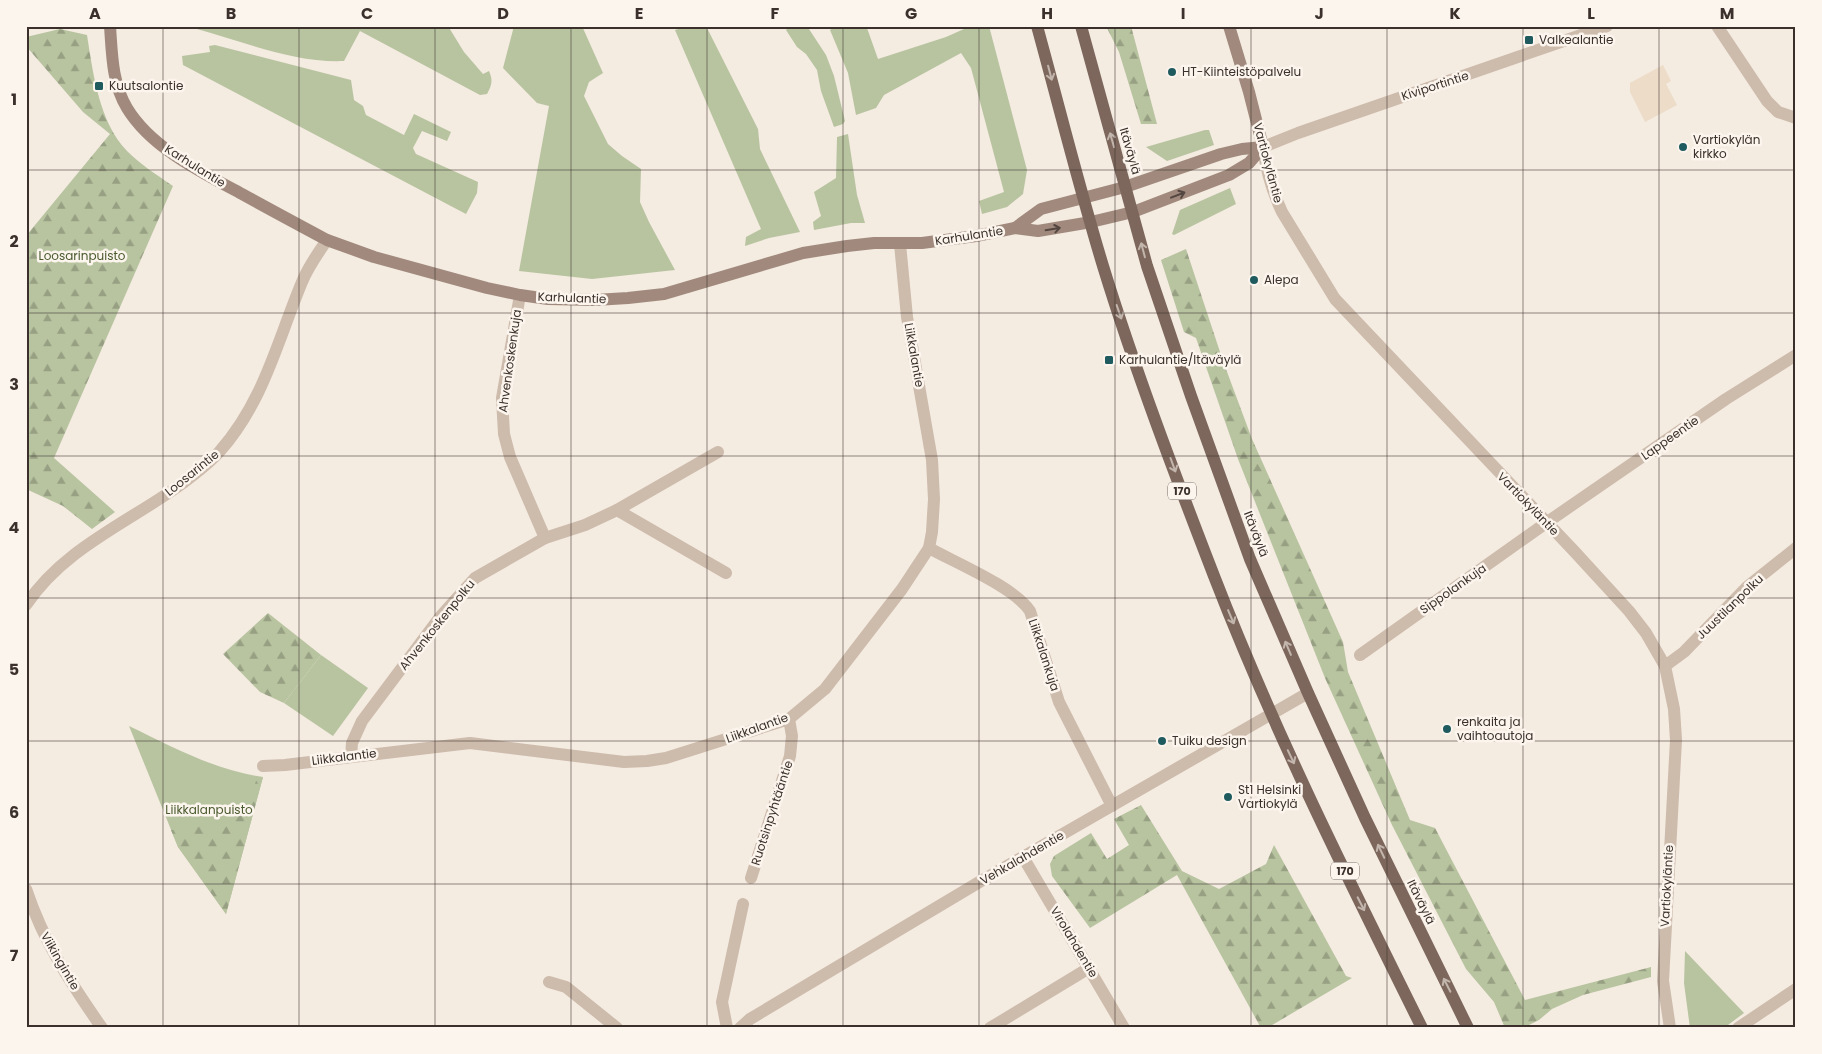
<svg xmlns="http://www.w3.org/2000/svg" width="1822" height="1054" font-family="Poppins,sans-serif">
  <style>
    .green { fill: #b8c4a0 }
    .forest { fill: url(#forest-firs) }
    .plaza { fill: #ecdcc8 }
    .lines { fill: none; stroke-linecap: round; stroke-linejoin: round }
    .minor { stroke: #cdbbac; stroke-width: 12 }
    .tertiary { stroke: #cdbbac; stroke-width: 12 }
    .secondary { stroke: #a18a7d; stroke-width: 12 }
    .primary { stroke: #7d675c; stroke-width: 12 }
    .oneway { stroke: #c2b5ac }
    .oneway2 { stroke: #544640 }
    .grid { fill: none; stroke: #3b302b; stroke-width: 1; stroke-opacity: 0.55 }
    .poi-dot { fill: #1f5a5e; stroke: #fbf5ee; stroke-width: 2 }
    .labels { text-anchor: middle; stroke-width: 5; stroke-linejoin: round; paint-order: stroke }
    .shield { fill: #fbf5ee; stroke: #756b66; stroke-width: 1 }
    .shield-label { font-size: 11px; font-weight: bold; fill: #3b302b }
    .poi-label { font-size: 12px; fill: #3b302b; stroke: #fbf5ee; text-anchor: start }
    .street-label { font-size: 12px; fill: #3b302b; stroke: #fbf5ee }
    .park-label { font-size: 12px; fill: #4a5a2e; stroke: #fbf5ee }
    .neatline { fill: none; stroke: #3b302b; stroke-width: 2 }
    .grid-label { font-size: 16px; text-anchor: middle; font-weight: bold; fill: #3b302b }
  </style>
  <defs>
    <pattern id="forest-firs" width="22" height="20" patternUnits="userSpaceOnUse" patternTransform="scale(1.25)"><rect width="22" height="20" fill="#b8c4a0"/><path d="M5 1l3.5 6h-7zM16 11l3.5 6h-7z" fill="#97a083"/></pattern>
  </defs>
  <rect width="100%" height="100%" fill="#f4ebe1"/>
  <g class="green">
    <path d="M195,26h253l16,26 19,22 6,-3c4,9 3,14 -2,23l-7,1 -120,-64 -16,30c-50,2 -99,-19 -147,-32z"/>
    <path d="M514,26h68l21,47 -14,9 -5,14 24,48 14,12 19,13 -1,33 9,20 26,48 -83,9 -73,-8 30,-165 -12,-3 -34,-35z"/>
    <path d="M681,26h25l52,103 2,20 40,83 -31,6 -24,8 1,-9 15,-8 -86,-199 6,-2z"/>
    <path d="M790,26h17l19,29 8,21 11,45 -2,3 -9,3 -13,-36 -4,-21 -11,-16 -9,-7 -11,-17z"/>
    <path d="M835,26h34l-2,2 11,31 68,-22 18,-8v-3h25l38,144 -4,24 -16,13 -25,7 -3,-13 25,-9 -33,-124 -10,-15 -77,42 -8,13 -20,7 -8,-42 -18,-43z"/>
    <path d="M215,45l136,35 3,20 9,6 3,9 38,20 10,-21 37,18 -4,9 -25,-10 -9,17 3,6 62,28 -1,11 -11,21 -283,-149 -1,-9 28,-4 -1,-6z"/>
    <path d="M1205,130h4l5,15 -47,16 -21,-14z"/>
    <path d="M848,134l9,61 8,28h-14l-37,7 -1,-8 8,-6 -7,-24 22,-14 1,-41z"/>
    <path d="M1230,188l6,16 -62,31 -2,-1 8,-24z"/>
    <path d="M321,655l47,33 -35,48 -49,-33z"/>
    <path d="M129,726c44,21 85,44 134,51l-37,137 -48,-67z"/>
    <path d="M1685,951l59,62 -20,15h-34l-6,-45z"/>
  </g>
  <g class="forest">
    <path d="M1106,26h25l26,98h-16l-22,-72z"/>
    <path d="M60,29l27,6c6,38 12,87 40,116 14,14 30,24 46,35l-119,272 61,54 -23,17 -29,-23 -37,-17v-253l84,-102 -27,-22 -57,-66v-9z"/>
    <path d="M1186,249l37,112 29,78 91,203 5,30 62,148 25,8 90,172 126,-33v10l-68,18 -31,14 -13,11 -16,8h-18l-11,-26 -28,-33 -74,-144 -67,-147 -87,-219 -42,-121 -12,-6 -23,-72z"/>
    <path d="M268,613l53,42 -37,48 -24,-11 -37,-38z"/>
    <path d="M263,777l-37,137 -48,-67 -7,-17 17,-1 22,-5 17,-6 23,-21 6,-16z"/>
    <path d="M1141,805l41,66 37,18 47,-25 8,-19 72,131 6,2 -85,50h-6l-84,-153 -87,53 -38,-52 -2,-12 4,-8 37,-23 16,26 22,-14 -15,-26z"/>
  </g>
  <path class="plaza" d="M1663,65l8,16 -5,3 11,21 -32,17 -15,-30v-9z"/>
  <g class="lines">
    <g class="minor">
      <path d="M1717,26l50,75 11,11 18,6"/>
      <path d="M520,295l-18,103 2,36 6,23 35,81"/>
      <path d="M617,510l109,63"/>
      <path d="M929,548c27,15 85,39 101,63l29,91 53,104"/>
      <path d="M1360,655l186,-132 180,-124 70,-44"/>
      <path d="M1665,666l19,-14 63,-65 49,-39"/>
      <path d="M351,757l1,-14 10,-22 78,-104 35,-39 70,-40 40,-13 32,-15 101,-58"/>
      <path d="M263,766l22,-1 185,-22 154,19 23,-1 19,-3 123,-39 36,-30 77,-100 27,-41 3,-16 2,-33 -2,-39 -25,-143 -7,-73"/>
      <path d="M1023,857l101,171"/>
      <path d="M751,878l39,-122 2,-20 -3,-17"/>
      <path d="M549,982l17,5 51,41"/>
      <path d="M727,1028l-5,-26 21,-98"/>
      <path d="M740,1028l10,-9 231,-138 327,-188"/>
      <path d="M990,1028l99,-60"/>
      <path d="M1738,1028l58,-39"/>
    </g>
    <g class="tertiary">
      <path d="M1607,26l-309,107 -35,14c3,23 9,44 19,65l53,87 239,252 55,60 17,22 19,33 9,43 2,31 -13,241 7,47"/>
      <path d="M26,605c38,-57 103,-83 157,-122 13,-10 27,-20 37,-32 44,-50 57,-109 82,-169 6,-15 16,-29 25,-42"/>
      <path d="M26,889c18,54 44,93 76,139"/>
    </g>
    <g class="secondary">
      <path d="M110,26c2,28 2,57 17,82 24,40 76,65 115,86 29,16 57,31 85,46l47,17 113,31 33,7 28,4 47,1 33,-2 36,-4 139,-41 44,-7 27,-3h48l54,-7 39,-8 23,3 53,-9 42,-10 96,-37 20,-12 14,-16"/>
      <path d="M1229,26l20,66 14,55"/>
      <path d="M1015,228l26,-19 84,-22 96,-33 21,-5 21,-2"/>
    </g>
    <g class="primary">
      <path d="M1037,26c22,80 42,161 66,240 32,104 72,209 111,310 60,155 134,303 208,452"/>
      <path d="M1081,26l66,240 44,130 59,163 58,134 57,125 103,210"/>
    </g>
  </g>
  <defs><path id="oneway-shaft" d="M-6 0H5M1.5-3L5.5 0L1.5 3" fill="none" stroke-width="1.6" stroke-linecap="round" stroke-linejoin="round" transform="scale(1.25)"/></defs>
  <g class="oneway">
    <use href="#oneway-shaft" transform="translate(1050 73) rotate(75)"/>
    <use href="#oneway-shaft" transform="translate(1112 140) rotate(-106)"/>
    <use href="#oneway-shaft" transform="translate(1143 250) rotate(-105)"/>
    <use href="#oneway-shaft" transform="translate(1119 312) rotate(71)"/>
    <use href="#oneway-shaft" transform="translate(1173 465) rotate(70)"/>
    <use href="#oneway-shaft" transform="translate(1231 617) rotate(67)"/>
    <use href="#oneway-shaft" transform="translate(1288 648) rotate(-113)"/>
    <use href="#oneway-shaft" transform="translate(1291 757) rotate(65)"/>
    <use href="#oneway-shaft" transform="translate(1381 851) rotate(-116)"/>
    <use href="#oneway-shaft" transform="translate(1361 904) rotate(63)"/>
    <use href="#oneway-shaft" transform="translate(1447 985) rotate(-117)"/>
  </g>
  <g class="oneway2">
    <use href="#oneway-shaft" transform="translate(1178 195) rotate(-21)"/>
    <use href="#oneway-shaft" transform="translate(1053 229) rotate(-9)"/>
  </g>
  <path class="grid" d="M163,26v1002M299,26v1002M435,26v1002M571,26v1002M707,26v1002M843,26v1002M979,26v1002M1115,26v1002M1251,26v1002M1387,26v1002M1523,26v1002M1659,26v1002M26,170h1770M26,313h1770M26,456h1770M26,598h1770M26,741h1770M26,884h1770"/>
  <g class="poi-dot">
    <rect x="1524" y="35" width="10" height="10" rx="2.5"/>
    <circle cx="1172" cy="72" r="5"/>
    <rect x="94" y="81" width="10" height="10" rx="2.5"/>
    <circle cx="1683" cy="147" r="5"/>
    <circle cx="1254" cy="280" r="5"/>
    <rect x="1104" y="355" width="10" height="10" rx="2.5"/>
    <circle cx="1447" cy="729" r="5"/>
    <circle cx="1162" cy="741" r="5"/>
    <circle cx="1228" cy="797" r="5"/>
  </g>
  <g class="labels">
    <g class="shield">
      <rect x="1168" y="482.5" width="28" height="17" rx="4"/>
      <rect x="1331" y="862.5" width="28" height="17" rx="4"/>
    </g>
    <g class="shield-label">
      <text x="1182" y="495">170</text>
      <text x="1345" y="875">170</text>
    </g>
    <g class="poi-label">
      <text x="1539" y="44">Valkealantie</text>
      <text x="1182" y="76">HT-Kiinteistöpalvelu</text>
      <text x="109" y="90">Kuutsalontie</text>
      <text x="1693" y="144">Vartiokylän<tspan x="1693" dy="14">kirkko</tspan></text>
      <text x="1264" y="284">Alepa</text>
      <text x="1119" y="364">Karhulantie/Itäväylä</text>
      <text x="1457" y="726">renkaita ja<tspan x="1457" dy="14">vaihtoautoja</tspan></text>
      <text x="1172" y="745">Tuiku design</text>
      <text x="1238" y="794">St1 Helsinki<tspan x="1238" dy="14">Vartiokylä</tspan></text>
    </g>
    <g class="street-label">
      <text transform="translate(1435 86) rotate(-18)" y="4">Kiviportintie</text>
      <text transform="translate(1130 151) rotate(74)" y="4">Itäväylä</text>
      <text transform="translate(1268 163) rotate(75)" y="4">Vartiokyläntie</text>
      <text transform="translate(195 166) rotate(32)" y="4">Karhulantie</text>
      <text transform="translate(969 236) rotate(-9)" y="4">Karhulantie</text>
      <text transform="translate(572 298) rotate(2)" y="4">Karhulantie</text>
      <text transform="translate(914 355) rotate(80)" y="4">Liikkalantie</text>
      <text transform="translate(510 361) rotate(-82)" y="4">Ahvenkoskenkuja</text>
      <text transform="translate(1670 438) rotate(-35)" y="4">Lappeentie</text>
      <text transform="translate(192 473) rotate(-39)" y="4">Loosarintie</text>
      <text transform="translate(1528 504) rotate(46)" y="4">Vartiokyläntie</text>
      <text transform="translate(1256 534) rotate(69)" y="4">Itäväylä</text>
      <text transform="translate(1453 589) rotate(-35)" y="4">Sippolankuja</text>
      <text transform="translate(1730 607) rotate(-44)" y="4">Juustilanpolku</text>
      <text transform="translate(437 625) rotate(-51)" y="4">Ahvenkoskenpolku</text>
      <text transform="translate(1044 655) rotate(72)" y="4">Liikkalankuja</text>
      <text transform="translate(757 728) rotate(-20)" y="4">Liikkalantie</text>
      <text transform="translate(344 757) rotate(-7)" y="4">Liikkalantie</text>
      <text transform="translate(772 813) rotate(-72)" y="4">Ruotsinpyhtääntie</text>
      <text transform="translate(1022 858) rotate(-30)" y="4">Vehkalahdentie</text>
      <text transform="translate(1667 886) rotate(-87)" y="4">Vartiokyläntie</text>
      <text transform="translate(1421 902) rotate(64)" y="4">Itäväylä</text>
      <text transform="translate(1074 942) rotate(59)" y="4">Virolahdentie</text>
      <text transform="translate(60 961) rotate(60)" y="4">Viikingintie</text>
    </g>
    <g class="park-label">
      <text x="82" y="260">Loosarinpuisto</text>
      <text x="209" y="814">Liikkalanpuisto</text>
    </g>
  </g>
  <rect width="1822" height="1054" fill="none" stroke="#fbf5ee" stroke-width="55"/>
  <rect x="28" y="28" width="1766" height="998" class="neatline"/>
  <g class="grid-label">
    <text x="95" y="19">A</text>
    <text x="231" y="19">B</text>
    <text x="367" y="19">C</text>
    <text x="503" y="19">D</text>
    <text x="639" y="19">E</text>
    <text x="775" y="19">F</text>
    <text x="911" y="19">G</text>
    <text x="1047" y="19">H</text>
    <text x="1183" y="19">I</text>
    <text x="1319" y="19">J</text>
    <text x="1455" y="19">K</text>
    <text x="1591" y="19">L</text>
    <text x="1727" y="19">M</text>
    <text x="14" y="105">1</text>
    <text x="14" y="247">2</text>
    <text x="14" y="390">3</text>
    <text x="14" y="533">4</text>
    <text x="14" y="675">5</text>
    <text x="14" y="818">6</text>
    <text x="14" y="961">7</text>
  </g>
</svg>
